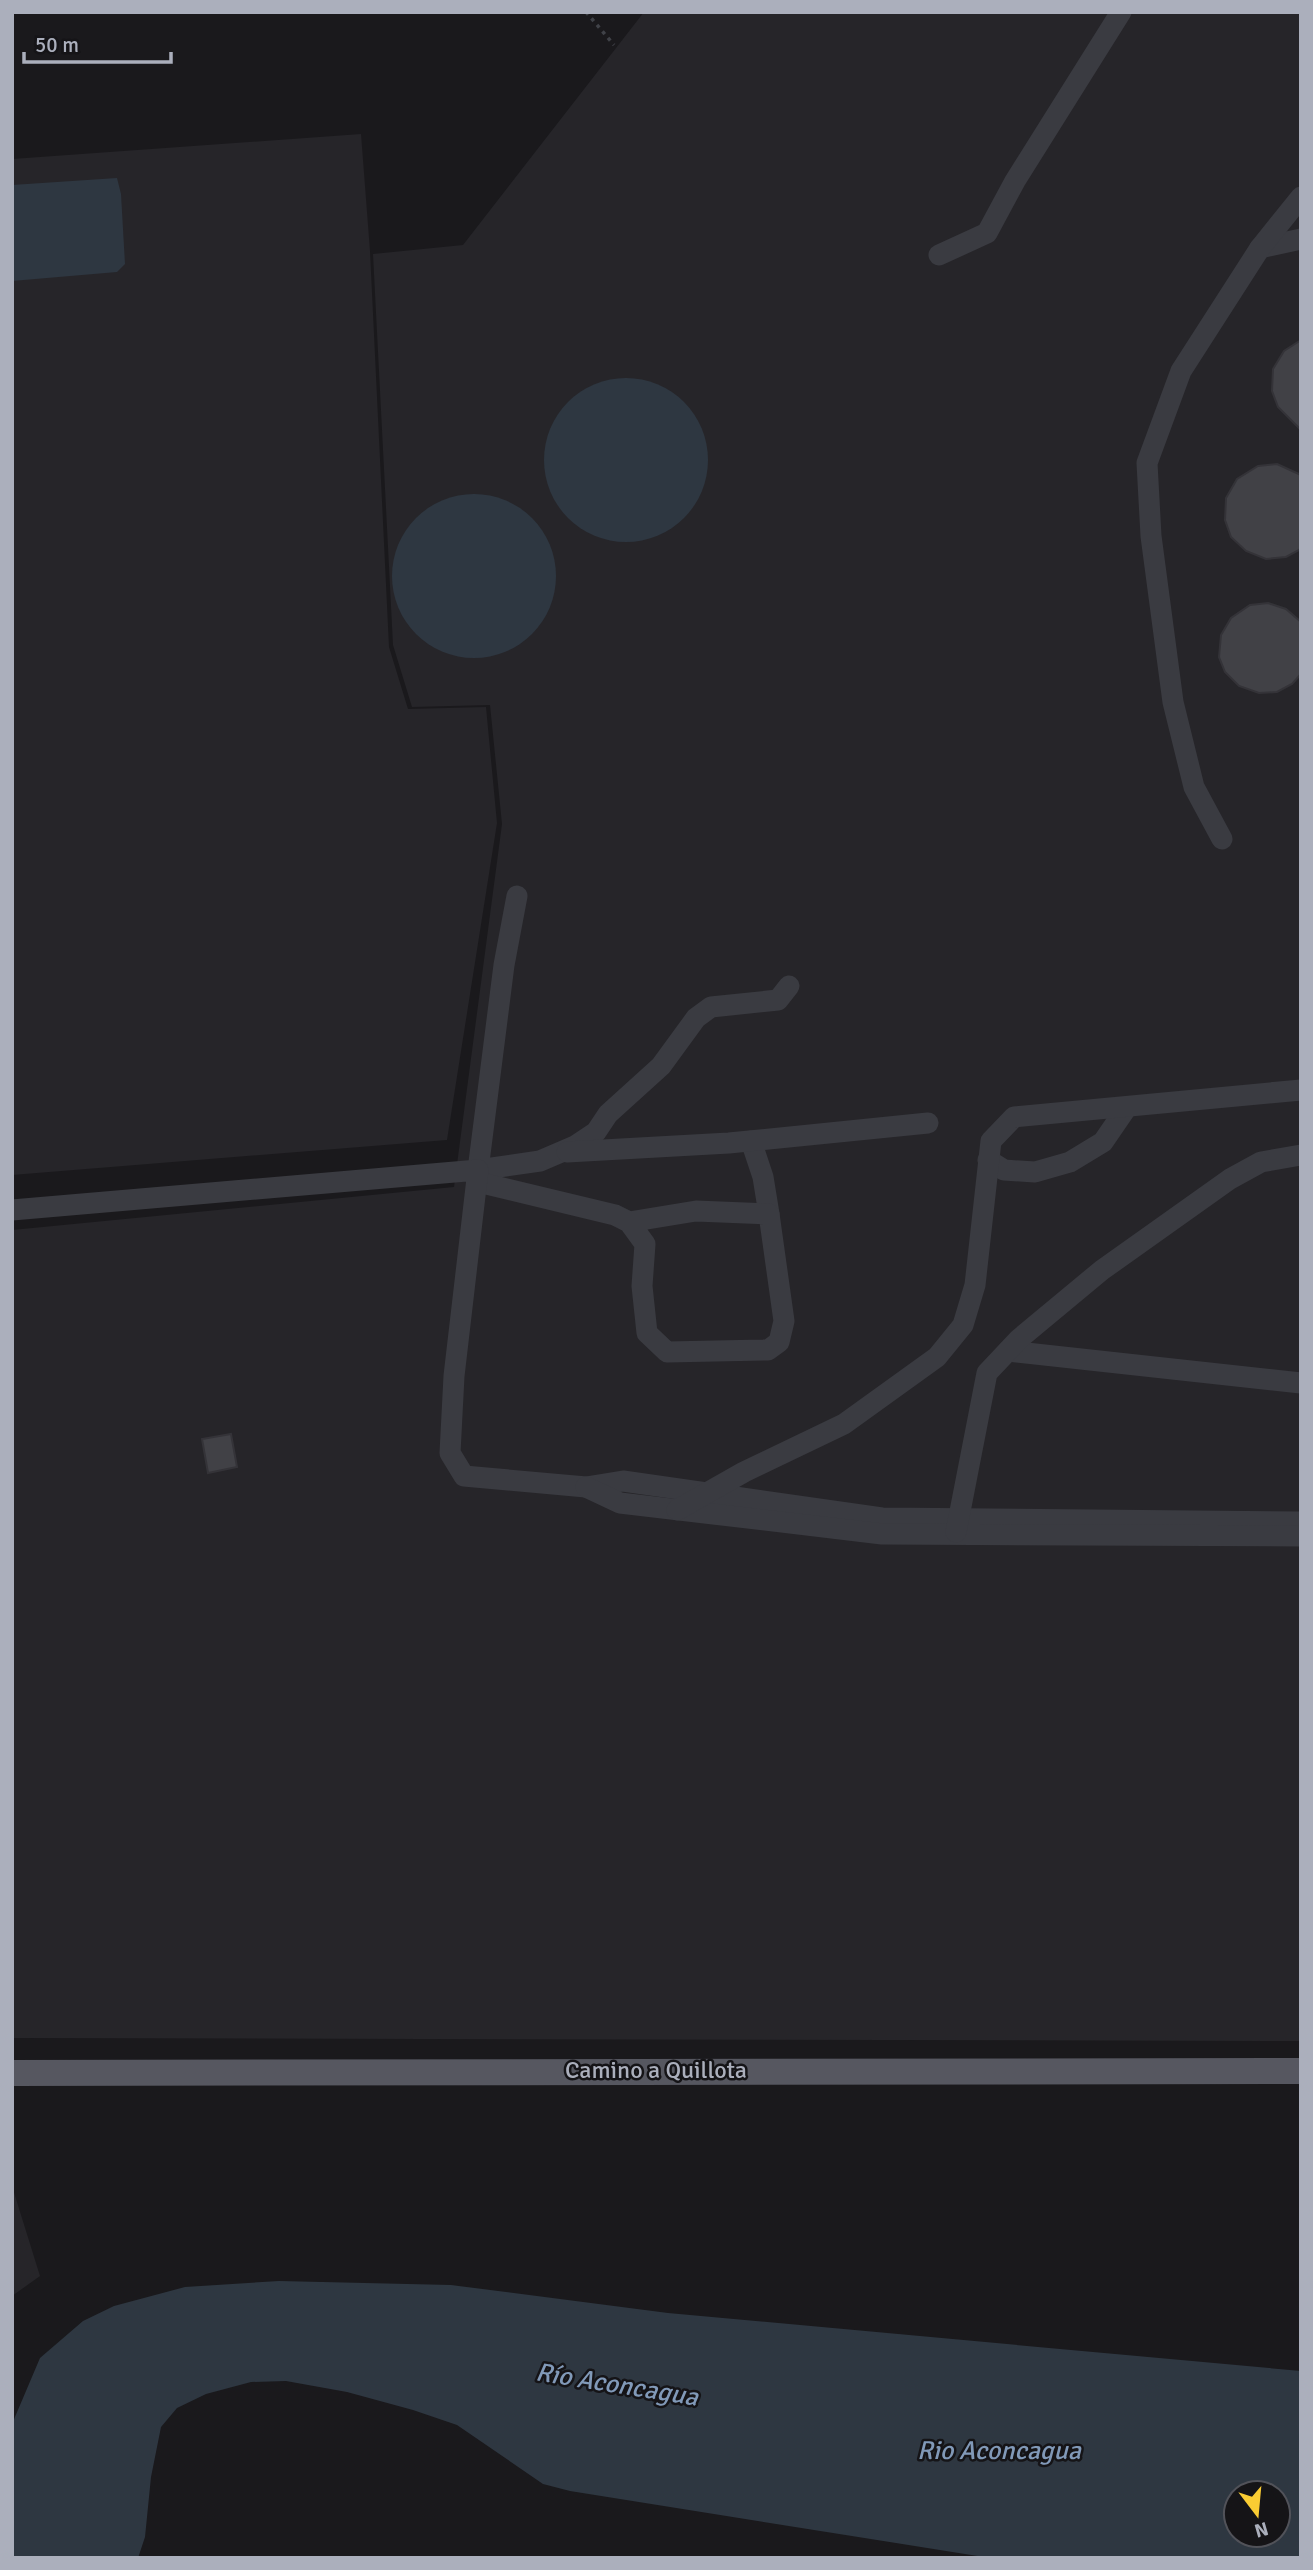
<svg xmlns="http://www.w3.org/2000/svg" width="1313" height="2570" font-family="Signika,sans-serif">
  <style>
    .built { fill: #262529 }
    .water { fill: #2e3741; fill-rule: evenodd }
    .building { fill: #414146; stroke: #343338; stroke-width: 2 }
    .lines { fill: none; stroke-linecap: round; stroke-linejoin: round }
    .path { stroke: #404248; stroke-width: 3.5; stroke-dasharray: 3.5 5; stroke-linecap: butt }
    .minor { stroke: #3a3b41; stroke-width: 21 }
    .major { stroke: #565760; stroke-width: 26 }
    .labels { text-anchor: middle; stroke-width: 5; stroke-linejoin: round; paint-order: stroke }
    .street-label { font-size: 24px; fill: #abafbc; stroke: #151417 }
    .water-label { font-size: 26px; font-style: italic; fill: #8199b8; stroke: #151417 }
  </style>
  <rect width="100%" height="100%" fill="#1a191c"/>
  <g class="built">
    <path d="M644,12h657v2029l-1289,-3v-808l442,-43 48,-363 -12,-119 -78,2 -19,-62 -20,-391 90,-9z"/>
    <path d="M361,134l9,117 19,396 19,62 78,-2 11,116 -50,317 -435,35v-1016z"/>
    <path d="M12,2186l28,90 -28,20z"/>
  </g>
  <g class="water">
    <path d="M117,178l4,16 4,70 -8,8 -105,9v-96z"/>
    <circle cx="626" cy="460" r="82"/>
    <circle cx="474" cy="576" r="82"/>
    <path d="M279,2281l172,4 217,28 633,58v187h-311l-420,-67 -27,-7 -86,-59 -44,-15 -66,-18 -61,-11 -35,1 -45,12 -29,14 -16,19 -10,50 -6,60 -7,21h-126v-134l28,-66 43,-37 31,-15 71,-19zM1236,2493h42v42h-42z"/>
  </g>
  <g class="building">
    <path d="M1301,340v90l-23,-23 -6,-16 1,-22 11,-18z"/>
    <path d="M1277,464l24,11v74l-15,8 -20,2 -20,-8 -15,-14 -6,-17 1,-22 11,-19 21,-13z"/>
    <path d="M1268,603l18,6 15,13v52l-9,10 -15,8 -18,1 -20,-7 -14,-14 -6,-15 2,-22 10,-17 19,-13z"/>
    <path d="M231,1434l6,33 -29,6 -6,-34z"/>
  </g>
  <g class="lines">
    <path class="path" d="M586,12l28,33"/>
    <g class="minor">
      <path d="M1260,248l41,-9"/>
      <path d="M939,255l48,-22 28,-52 106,-169"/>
      <path d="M1222,839l-28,-52 -21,-85 -22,-166 -4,-73 34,-92 79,-123 41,-51"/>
      <path d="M517,896l-13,69 -26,205 62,-9 35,-15 21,-14 12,-18 53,-48 35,-48 15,-11 67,-7 11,-14"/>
      <path d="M751,1141l12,36 6,37"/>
      <path d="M567,1152l162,-9 199,-20"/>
      <path d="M988,1160l16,10 31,2 35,-10 33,-20 24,-35"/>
      <path d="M478,1182l137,33 14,7 16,22 -3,42 5,47 20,19 101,-2 11,-8 5,-21 -15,-107 -73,-3 -67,11"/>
      <path d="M12,1210l466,-40 -24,206 -4,77 14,23 122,11 37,-6 259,37 419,4"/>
      <path d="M1008,1351l293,32"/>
      <path d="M586,1487l34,16 262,31 419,2"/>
      <path d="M677,1510l67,-38 100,-48 93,-67 26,-32 12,-40 16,-144 23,-24 287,-27"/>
      <path d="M956,1532l31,-159 32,-34 83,-69 128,-91 31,-17 40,-7"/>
    </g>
    <path class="major" d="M12,2073l1289,-2"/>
  </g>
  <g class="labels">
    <g class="street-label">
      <text x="656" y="2078">Camino a Quillota</text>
    </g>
    <g class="water-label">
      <text transform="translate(617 2384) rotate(9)" y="9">Río Aconcagua</text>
      <text x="999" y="2459">Rio Aconcagua</text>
    </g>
  </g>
  <rect width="1313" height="2570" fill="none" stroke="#abafbc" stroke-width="28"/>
  <g transform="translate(1257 2514) rotate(164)"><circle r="33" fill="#151417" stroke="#515259" stroke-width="2"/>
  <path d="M0-5L12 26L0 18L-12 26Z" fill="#facc33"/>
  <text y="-10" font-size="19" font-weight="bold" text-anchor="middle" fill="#abafbc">N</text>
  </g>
  <path d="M24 52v10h147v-10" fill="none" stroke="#abafbc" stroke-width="3.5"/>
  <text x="35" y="52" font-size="21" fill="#abafbc" stroke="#151417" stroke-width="5" paint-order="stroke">50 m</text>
</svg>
